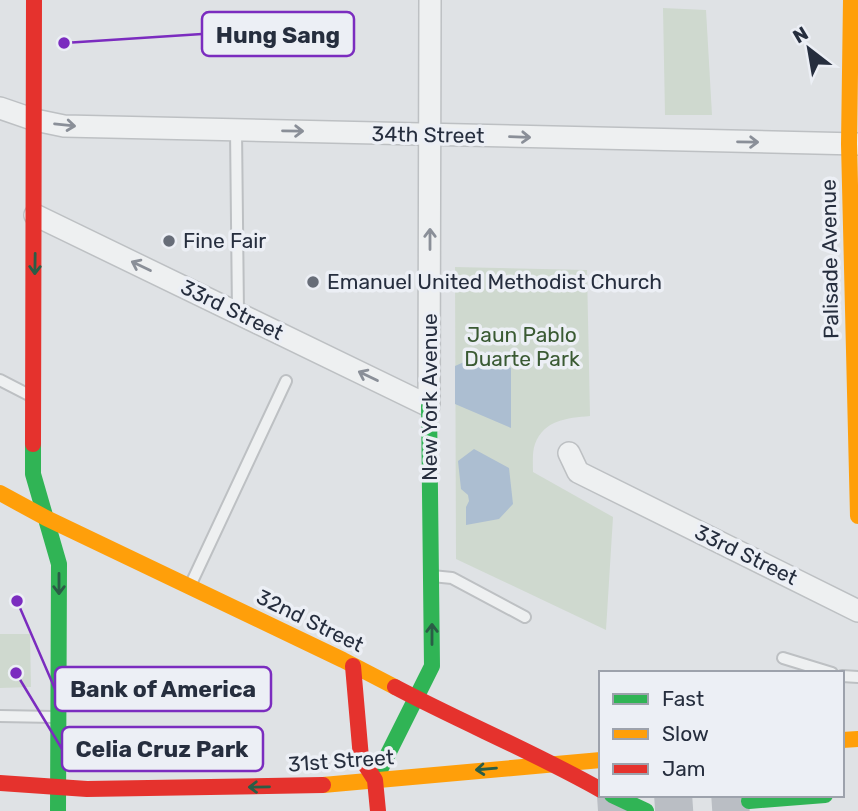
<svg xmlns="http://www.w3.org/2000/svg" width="858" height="811" font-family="Rubik,sans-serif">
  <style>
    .green { fill: #cfd9cf }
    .water { fill: #acbed1 }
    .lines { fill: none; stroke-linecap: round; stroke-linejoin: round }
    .highway-tunnel { stroke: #babec4; stroke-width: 38; stroke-dasharray: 38 19; stroke-linecap: butt }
    .lane-casing { stroke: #bdc0c3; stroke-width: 14 }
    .street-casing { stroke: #bdc0c3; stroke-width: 24 }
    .lane { stroke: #eef0f1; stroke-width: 10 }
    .street { stroke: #eef0f1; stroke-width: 21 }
    .fast { stroke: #30b455; stroke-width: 16 }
    .slow { stroke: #ff9f0a; stroke-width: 16 }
    .jam { stroke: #e5322d; stroke-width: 16 }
    .oneway { stroke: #8a8f98 }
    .oneway2 { stroke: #2a5d46 }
    .poi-dot { fill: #676d78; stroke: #eceff5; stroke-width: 2.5 }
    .labels { text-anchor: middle; stroke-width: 7; stroke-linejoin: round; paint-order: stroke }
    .street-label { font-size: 21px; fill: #262e3e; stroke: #eceff5 }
    .poi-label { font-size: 21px; fill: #262e3e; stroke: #eceff5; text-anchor: start }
    .park-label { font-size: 21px; fill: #3a5a33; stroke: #eceff5 }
    .leader { fill: none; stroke: #7b2cbf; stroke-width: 2.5 }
    .callout-dot { fill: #7b2cbf; stroke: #eceff5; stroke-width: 2.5 }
    .callout { fill: #eceff5; stroke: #7b2cbf; stroke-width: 2.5 }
    .callout-label { font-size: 23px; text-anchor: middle; font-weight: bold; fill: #262e3e }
  </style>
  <rect width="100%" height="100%" fill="#dfe2e5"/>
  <g class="green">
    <path d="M663,8l43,2 6,105h-47z"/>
    <path d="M455,267l132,3 3,146c-23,2 -46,4 -55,28 -3,8 -2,20 -2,28l80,45 -7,113 -150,-71z"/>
    <path d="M0,634h30l1,53 -31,1z"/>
  </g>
  <g class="water">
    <path d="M489,351l9,10 13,7v60l-56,-24v-38z"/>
    <path d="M474,449l35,19 4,36 -14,15 -33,6v-18l3,-6 -1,-6 -7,-6 -3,-28z"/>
  </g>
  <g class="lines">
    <path class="highway-tunnel" d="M598,811l151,-10"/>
    <g class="lane-casing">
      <g id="lane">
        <path d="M236,130l2,183"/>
        <path d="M0,380l31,16"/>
        <path d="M432,576l20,2 73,39"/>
        <path d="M190,586l96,-205"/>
        <path d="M783,658l49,15"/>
        <path d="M842,676l16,1"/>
        <path d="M0,716l55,1"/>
      </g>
    </g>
    <g class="street-casing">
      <g id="street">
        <path d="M0,108l35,12 29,6 794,18"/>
        <path d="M35,215l394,191 1,-406"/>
        <path d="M569,453l9,19 280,139"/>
      </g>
    </g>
    <use href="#lane" class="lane"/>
    <use href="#street" class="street"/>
    <g class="fast">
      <path d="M33,444v30l26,90 -1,247"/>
      <path d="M375,780l57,-114 -3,-260"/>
      <path d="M612,795l34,16"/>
      <path d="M749,801l76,-6"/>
    </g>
    <g class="slow">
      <path d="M851,0l-2,144 9,372"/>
      <path d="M0,493l46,25 297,142 52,27"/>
      <path d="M842,740l16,-1"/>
      <path d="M323,785l278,-25"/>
    </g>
    <g class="jam">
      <path d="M33,444l1,-444"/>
      <path d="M353,666l8,92 14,22 3,31"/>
      <path d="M395,687c68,36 139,65 206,103"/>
      <path d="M0,783l87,6 236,-4"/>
    </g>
  </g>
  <defs><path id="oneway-shaft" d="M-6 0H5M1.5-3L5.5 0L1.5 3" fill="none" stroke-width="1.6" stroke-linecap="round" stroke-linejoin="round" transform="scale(1.75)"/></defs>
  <g class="oneway">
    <use href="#oneway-shaft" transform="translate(65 125) rotate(6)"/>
    <use href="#oneway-shaft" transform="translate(293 131) rotate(1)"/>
    <use href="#oneway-shaft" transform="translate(520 137) rotate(2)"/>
    <use href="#oneway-shaft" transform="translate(748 142) rotate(1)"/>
    <use href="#oneway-shaft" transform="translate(430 239) rotate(-90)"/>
    <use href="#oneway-shaft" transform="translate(141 266) rotate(-154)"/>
    <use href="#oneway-shaft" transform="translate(368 376) rotate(-154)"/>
  </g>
  <g class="oneway2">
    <use href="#oneway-shaft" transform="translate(35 264) rotate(91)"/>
    <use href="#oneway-shaft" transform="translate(59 584) rotate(90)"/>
    <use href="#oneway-shaft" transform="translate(432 634) rotate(-90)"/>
    <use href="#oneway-shaft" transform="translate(486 769) rotate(175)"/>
    <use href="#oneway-shaft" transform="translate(259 787) rotate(179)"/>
  </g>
  <g class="poi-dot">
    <circle cx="169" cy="241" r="7"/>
    <circle cx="313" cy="282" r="7"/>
  </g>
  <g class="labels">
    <g class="street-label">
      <text transform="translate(428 135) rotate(1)" y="7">34th Street</text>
      <text transform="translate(830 259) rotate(-91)" y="7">Palisade Avenue</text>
      <text transform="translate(232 310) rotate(26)" y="7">33rd Street</text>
      <text transform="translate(430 397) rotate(-90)" y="7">New York Avenue</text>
      <text transform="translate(746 555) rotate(26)" y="7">33rd Street</text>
      <text transform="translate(310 621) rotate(26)" y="7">32nd Street</text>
      <text transform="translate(341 761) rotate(-4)" y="7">31st Street</text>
    </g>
    <g class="poi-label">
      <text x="183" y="248">Fine Fair</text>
      <text x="327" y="289">Emanuel United Methodist Church</text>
    </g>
    <g class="park-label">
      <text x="522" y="342">Jaun Pablo<tspan x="522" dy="24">Duarte Park</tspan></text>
    </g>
  </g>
  <path class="leader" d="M64 43L202 34M17 601L55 689M16 673L62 749"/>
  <g class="callout-dot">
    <circle cx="64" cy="43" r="7"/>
    <circle cx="17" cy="601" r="7"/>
    <circle cx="16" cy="673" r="7"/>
  </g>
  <g class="callout">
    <rect x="202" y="12" width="152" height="44" rx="7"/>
    <rect x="55" y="667" width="216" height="44" rx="7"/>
    <rect x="62" y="727" width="201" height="44" rx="7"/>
  </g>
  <g class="callout-label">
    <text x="278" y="43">Hung Sang</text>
    <text x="163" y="697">Bank of America</text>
    <text x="162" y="757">Celia Cruz Park</text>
  </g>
  <rect x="599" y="671" width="245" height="126" fill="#eceff5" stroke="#9da2ac" stroke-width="2"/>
  <rect x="613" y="694" width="35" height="10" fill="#30b455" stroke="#9da2ac" stroke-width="2"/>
  <text x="662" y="706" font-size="21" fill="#262e3e">Fast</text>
  <rect x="613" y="729" width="35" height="10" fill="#ff9f0a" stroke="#9da2ac" stroke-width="2"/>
  <text x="662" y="741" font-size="21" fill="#262e3e">Slow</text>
  <rect x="613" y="764" width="35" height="10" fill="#e5322d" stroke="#9da2ac" stroke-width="2"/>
  <text x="662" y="776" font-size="21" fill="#262e3e">Jam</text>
  <g transform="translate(809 49) rotate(329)" stroke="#eceff5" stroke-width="5" paint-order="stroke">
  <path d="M0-5L12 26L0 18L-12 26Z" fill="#262e3e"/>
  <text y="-10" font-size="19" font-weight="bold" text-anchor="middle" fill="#262e3e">N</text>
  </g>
</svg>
